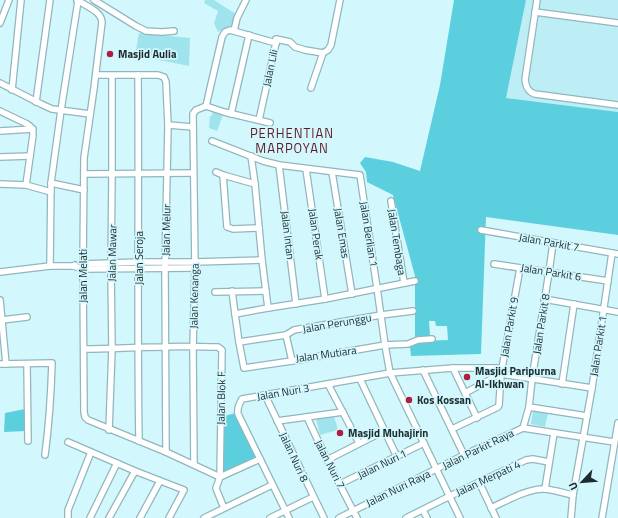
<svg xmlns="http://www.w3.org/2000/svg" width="618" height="518" font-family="'Titillium Web',sans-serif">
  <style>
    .built { fill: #beeef5 }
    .green { fill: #9fe4ed }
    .forest { fill: #5ccfde }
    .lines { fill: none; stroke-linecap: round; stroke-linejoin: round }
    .minor-casing { stroke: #91b6bc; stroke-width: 8 }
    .minor { stroke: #fff; stroke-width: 5.5 }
    .poi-dot { fill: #b01d40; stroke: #d2f8fe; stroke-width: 1.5 }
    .labels { text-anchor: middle; stroke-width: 3.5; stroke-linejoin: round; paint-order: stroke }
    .poi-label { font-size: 11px; font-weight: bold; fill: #1c2b2d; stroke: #d2f8fe; text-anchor: start }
    .street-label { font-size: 11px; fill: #1c2b2d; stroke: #d2f8fe }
    .quarter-label { font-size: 13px; letter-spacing: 1px; fill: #5f1a26; stroke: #d2f8fe }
  </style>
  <rect width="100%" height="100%" fill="#d2f8fe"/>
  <path class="built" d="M526,0h92v112l-112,-14z"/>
  <g class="green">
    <path d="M205,0h9l22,14c-3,13 -6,14 -18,18l-4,-9 4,-12 -14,-8z"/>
    <path d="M139,33l51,5 -1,28 -54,-11z"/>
    <path d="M213,108l11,4 -7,19 -8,-3 1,-12h2z"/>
    <path d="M533,411l15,2 -3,14 -14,-3z"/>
    <path d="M334,416l4,14 -18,5 -4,-16z"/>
  </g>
  <g class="forest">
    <path d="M454,0h72l-20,98 112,14v123l-132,-18 -5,137 -70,2 -1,-9 5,-4 6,-2 27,-1 -1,-14h-11l-1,-5h-6l1,15 -15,1v-61l-22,-81 -26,-13 -1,-10 -6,-9 5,-6 28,5 27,9 20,-86z"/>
    <path d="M25,409l1,22 -22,1 1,-19z"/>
    <path d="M236,413l22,43 -34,18v-58z"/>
  </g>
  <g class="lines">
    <g class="minor-casing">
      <g id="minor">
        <path d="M77,0c9,6 24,11 25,22l-8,66 -10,70 -1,111 1,143 1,5 3,3 78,32 54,25"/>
        <path d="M94,0l42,26 10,5 16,1 12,-1"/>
        <path d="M537,0l-12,80c1,7 3,12 10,14l83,11"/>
        <path d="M78,1l-17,109 -10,73 33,7"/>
        <path d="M535,12l83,11"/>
        <path d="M0,23l9,-23"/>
        <path d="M234,31l3,-13 9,-18"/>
        <path d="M276,43v-4l14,3 5,5 10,3 18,3 5,-3 3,-5 9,-45"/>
        <path d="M96,75h62l6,2 2,5 2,43 -3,144 1,183"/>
        <path d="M138,75c1,122 -1,244 1,366"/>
        <path d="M0,83l41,21 11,5 38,5"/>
        <path d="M311,88l12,-35"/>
        <path d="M12,90l9,-90"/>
        <path d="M36,102l14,-102"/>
        <path d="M206,106l16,-69 3,-5 5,-2 46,13"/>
        <path d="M0,111l27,13c5,3 6,5 6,11l-7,50"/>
        <path d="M231,114l18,-79"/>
        <path d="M259,120l17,-77"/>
        <path d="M168,125l25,2"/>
        <path d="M0,131l33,-2"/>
        <path d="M212,141l51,20 16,4 81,10 17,113 8,57 5,28 70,145"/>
        <path d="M251,156l4,28 7,76 6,48 57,-9 90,-18"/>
        <path d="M0,157l30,-1"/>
        <path d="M279,165l17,139"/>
        <path d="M306,169l19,130"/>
        <path d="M216,172l7,3 32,9"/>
        <path d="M332,172l20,122"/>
        <path d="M84,174l109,-1"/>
        <path d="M223,175l4,52 6,2 26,-1"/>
        <path d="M0,184l26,1 25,7"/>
        <path d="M391,201l13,82"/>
        <path d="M481,230l137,24"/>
        <path d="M83,264l55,-2h57l67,-2"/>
        <path d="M494,264l114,17"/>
        <path d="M50,266l1,-83"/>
        <path d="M73,266l10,3 112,-1"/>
        <path d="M0,272l50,-6h23l2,-1"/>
        <path d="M232,291l3,23"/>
        <path d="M215,292l51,-1"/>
        <path d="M544,299l74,13"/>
        <path d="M0,300l6,64"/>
        <path d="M268,308l-33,6 4,28 5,26 48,-7"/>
        <path d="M2,320l25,-3"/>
        <path d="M286,335l6,26 93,-16 23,-1 10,-4 14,-1"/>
        <path d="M239,342l47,-7 8,-5 87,-15 32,-4"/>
        <path d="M84,349c27,0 54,-2 81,-2 18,-1 36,0 53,0l4,3 -2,127 -4,11 1,3 7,17"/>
        <path d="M0,364l52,-1c-1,31 -3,62 -7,92"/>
        <path d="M27,364l1,77"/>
        <path d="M453,368l24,50"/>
        <path d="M423,370l41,85"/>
        <path d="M360,379l37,78"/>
        <path d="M328,384l31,59"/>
        <path d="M562,384l12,-80"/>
        <path d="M465,393l36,-19 91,14"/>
        <path d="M265,395l59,123"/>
        <path d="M529,407l58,9"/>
        <path d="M307,417l20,43 30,58"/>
        <path d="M277,421l66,-9"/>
        <path d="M523,428l6,-21 3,-28 17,-107 4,-29"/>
        <path d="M452,429l46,-22 1,-2 2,-31 19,-106"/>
        <path d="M109,430l3,-81 -1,-77 1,-98v-98"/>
        <path d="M68,442l67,29"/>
        <path d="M327,460l57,-29"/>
        <path d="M194,464l-1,-116 2,-80 -2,-154 3,-4 10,-4 18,6 46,11"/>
        <path d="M220,477l40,-18"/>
        <path d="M479,482l17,36"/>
        <path d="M340,484l84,-41"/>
        <path d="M545,489l9,-56"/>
        <path d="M491,508c15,-7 38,-20 54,-19 9,1 19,4 28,6"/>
        <path d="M423,510l4,8"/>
        <path d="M68,518v-8l23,-58"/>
        <path d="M90,518l27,-55"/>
        <path d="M109,518l26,-47 49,19 -15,28"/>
        <path d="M140,518l20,-37"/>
        <path d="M204,518l68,-33"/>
        <path d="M270,518l43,-21"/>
        <path d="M289,518l-51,-104c-1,-5 1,-10 4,-15l148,-26 63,-5h49"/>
        <path d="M339,518l125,-63 59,-27 91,14"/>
        <path d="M406,518l44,-22 76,-36 7,-1 16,3"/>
        <path d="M571,518l2,-23 19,-107 20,-135"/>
        <path d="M602,518l16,-95"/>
      </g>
    </g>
    <use href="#minor" class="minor"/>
  </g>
  <g class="poi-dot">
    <circle cx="110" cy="54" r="4"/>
    <circle cx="467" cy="377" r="4"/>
    <circle cx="409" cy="400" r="4"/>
    <circle cx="340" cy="433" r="4"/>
  </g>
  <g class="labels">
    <g class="poi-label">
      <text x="118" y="58">Masjid Aulia</text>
      <text x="475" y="375">Masjid Paripurna<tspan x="475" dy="13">Al-Ikhwan</tspan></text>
      <text x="417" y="404">Kos Kossan</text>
      <text x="348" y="437">Masjid Muhajirin</text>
    </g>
    <g class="street-label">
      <text transform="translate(270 68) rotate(-78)" y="4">Jalan Lili</text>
      <text transform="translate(166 230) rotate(-89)" y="4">Jalan Melur</text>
      <text transform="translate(342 233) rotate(81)" y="4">Jalan Emas</text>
      <text transform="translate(316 234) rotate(82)" y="4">Jalan Perak</text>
      <text transform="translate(369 234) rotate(81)" y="4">Jalan Berlian 1</text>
      <text transform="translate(288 235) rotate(83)" y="4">Jalan Intan</text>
      <text transform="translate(397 242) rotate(81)" y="4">Jalan Tembaga</text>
      <text transform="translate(549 242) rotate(10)" y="4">Jalan Parkit 7</text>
      <text transform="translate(112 253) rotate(-89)" y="4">Jalan Mawar</text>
      <text transform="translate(139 258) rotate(-90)" y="4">Jalan Seroja</text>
      <text transform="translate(551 272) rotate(9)" y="4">Jalan Parkit 6</text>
      <text transform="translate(83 276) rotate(-90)" y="4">Jalan Melati</text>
      <text transform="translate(194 296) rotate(-89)" y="4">Jalan Kenanga</text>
      <text transform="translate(337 323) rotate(-10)" y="4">Jalan Perunggu</text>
      <text transform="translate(541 324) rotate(-81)" y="4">Jalan Parkit 8</text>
      <text transform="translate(509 327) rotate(-80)" y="4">Jalan Parkit 9</text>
      <text transform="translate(598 346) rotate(-81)" y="4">Jalan Parkit 1</text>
      <text transform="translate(326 354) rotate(-8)" y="4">Jalan Mutiara</text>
      <text transform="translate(283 392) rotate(-10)" y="4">Jalan Nuri 3</text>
      <text transform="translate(221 398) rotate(-89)" y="4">Jalan Blok F</text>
      <text transform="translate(478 449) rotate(-26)" y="4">Jalan Parkit Raya</text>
      <text transform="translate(294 457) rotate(65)" y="4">Jalan Nuri 8</text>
      <text transform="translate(330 464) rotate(63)" y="4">Jalan Nuri 7</text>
      <text transform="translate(382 464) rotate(-26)" y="4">Jalan Nuri 1</text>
      <text transform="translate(488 478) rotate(-25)" y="4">Jalan Merpati 4</text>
      <text transform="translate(398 488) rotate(-26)" y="4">Jalan Nuri Raya</text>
    </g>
    <g class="quarter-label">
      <text x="292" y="138">PERHENTIAN<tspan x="292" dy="15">MARPOYAN</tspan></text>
    </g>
  </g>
  <g transform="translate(582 482) rotate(244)" stroke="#d2f8fe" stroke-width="3" paint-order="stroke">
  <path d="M0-3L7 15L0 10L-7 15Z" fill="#1c2b2d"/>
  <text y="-6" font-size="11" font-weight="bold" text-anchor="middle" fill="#1c2b2d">U</text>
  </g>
</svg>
